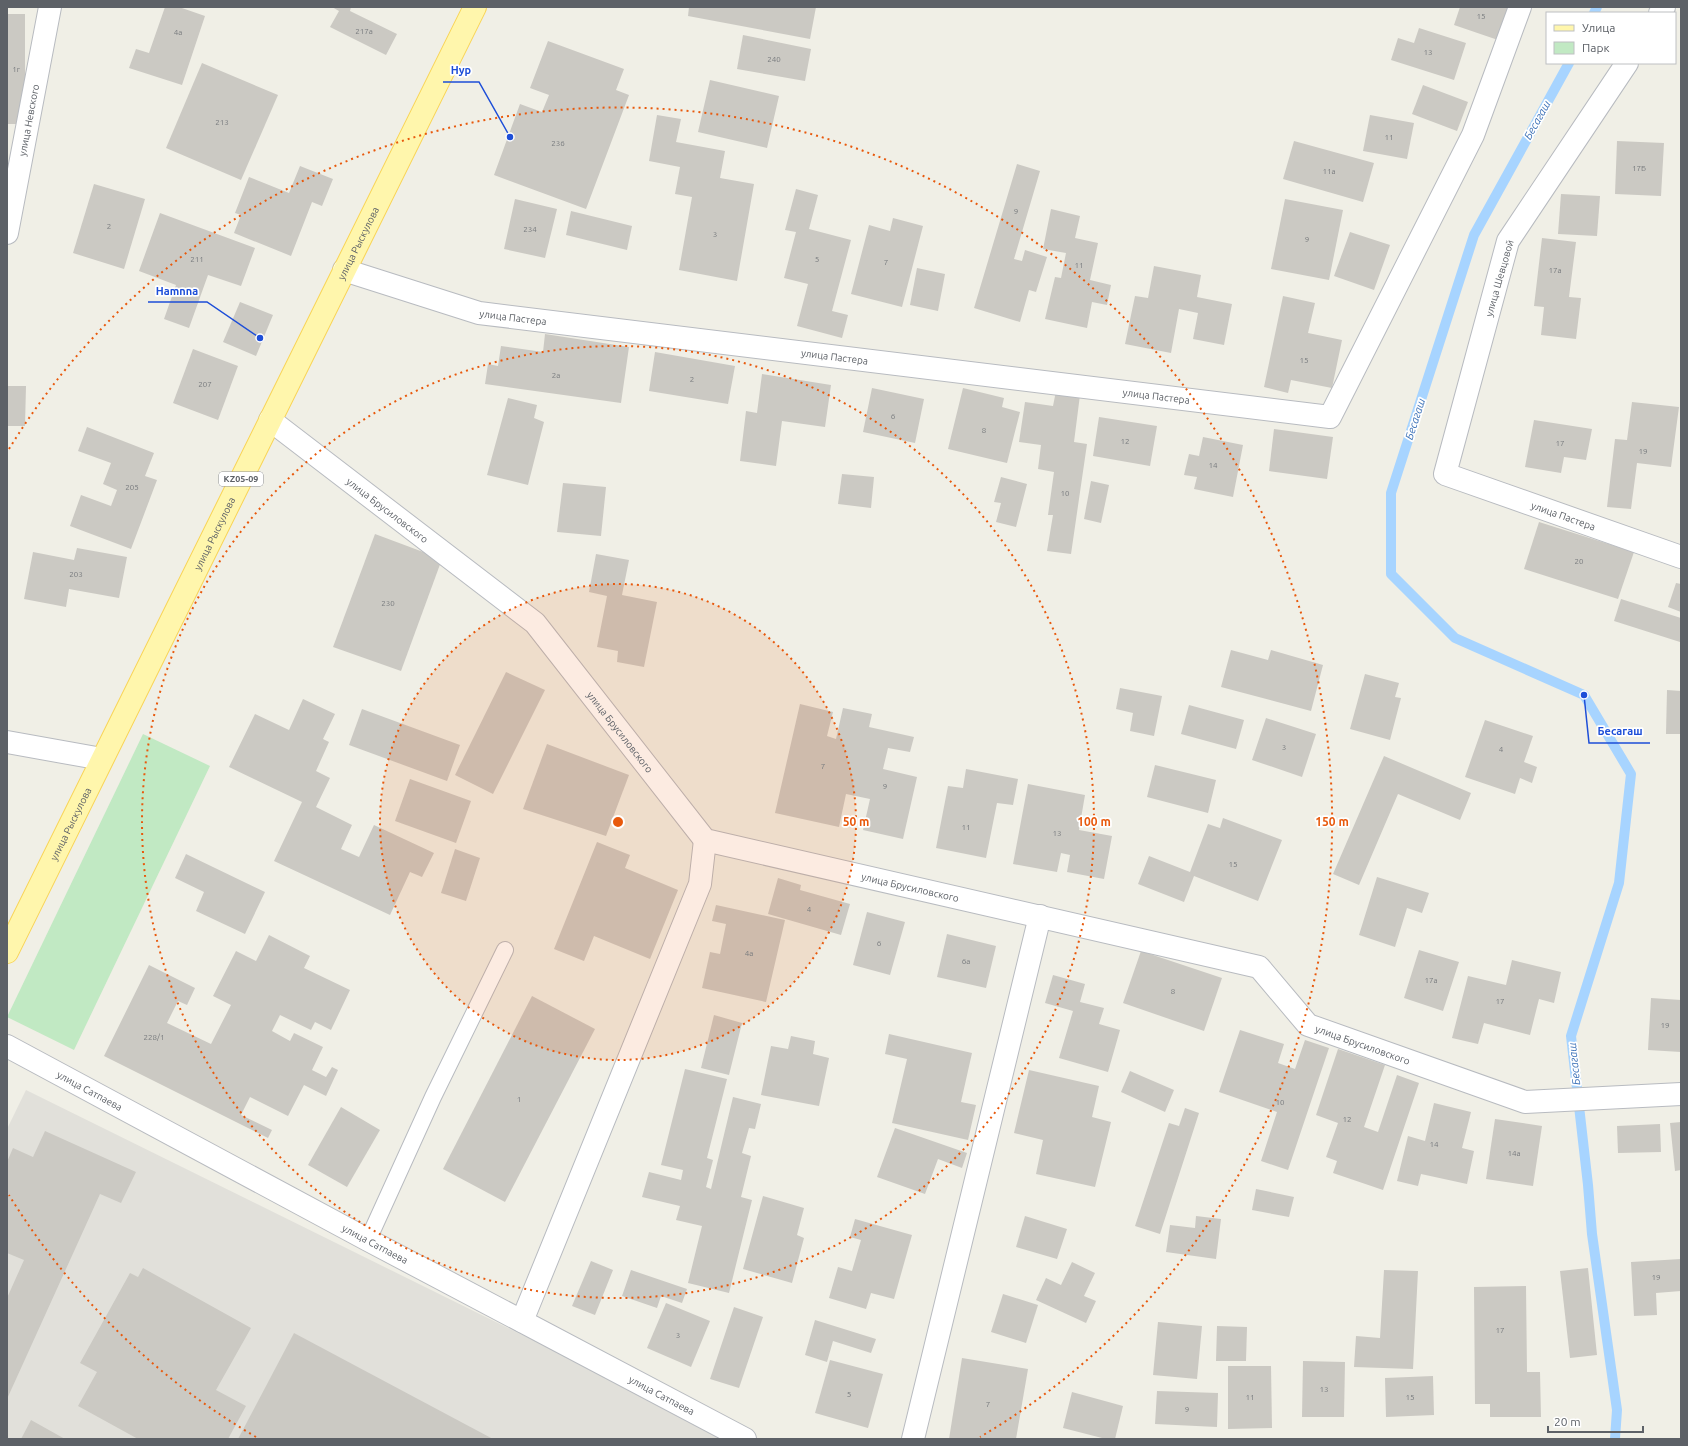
<svg xmlns="http://www.w3.org/2000/svg" width="1688" height="1446" font-family="Ubuntu,sans-serif">
  <style>
    .industrial { fill: #e1e0da }
    .green { fill: #c1e9c3 }
    .lines { fill: none; stroke-linecap: round; stroke-linejoin: round }
    .stream { stroke: #a7d4ff; stroke-width: 10 }
    .building { fill: #cbc9c3 }
    .lane-casing { stroke: #b8bbc0; stroke-width: 18 }
    .street-casing { stroke: #b8bbc0; stroke-width: 24 }
    .primary-casing { stroke: #f9d456; stroke-width: 24 }
    .lane { stroke: #fff; stroke-width: 16 }
    .street { stroke: #fff; stroke-width: 22 }
    .primary { stroke: #fff6ac; stroke-width: 22 }
    .ring { fill: none; stroke: #e8590c; stroke-width: 2; stroke-dasharray: 2 4 }
    .labels { text-anchor: middle; stroke-width: 3.5; stroke-linejoin: round; paint-order: stroke }
    .number-label { font-size: 8px; fill: #787b7e }
    .shield { fill: #fff; stroke: #8e9095; stroke-width: 1 }
    .shield-label { font-size: 9px; font-weight: bold; fill: #5d6167 }
    .street-label { font-size: 10px; fill: #5d6167; stroke: #fff }
    .water-label { font-size: 11px; font-style: italic; fill: #3d72b8; stroke: #fff }
    .centre { fill: #e8590c; stroke: #fff; stroke-width: 2 }
    .ring-label { font-size: 12px; text-anchor: middle; font-weight: bold; fill: #e8590c; stroke: #fff; stroke-width: 3.5; stroke-linejoin: round; paint-order: stroke }
    .leader { fill: none; stroke: #1d4ed8; stroke-width: 1.5 }
    .callout-dot { fill: #1d4ed8; stroke: #fff; stroke-width: 1.5 }
    .callout-label { font-size: 11px; text-anchor: middle; font-weight: bold; fill: #1d4ed8; stroke: #fff; stroke-width: 3.5; stroke-linejoin: round; paint-order: stroke }
  </style>
  <rect width="100%" height="100%" fill="#f0efe6"/>
  <path class="industrial" d="M26,1090l707,349h-726v-310z"/>
  <path class="green" d="M143,734l67,32 -136,284 -67,-33z"/>
  <g class="lines">
    <g class="stream">
      <path d="M1594,13l3,-6"/>
      <path d="M1569,63l-95,172 -83,258v81l64,64 129,57 47,79 -12,109 -48,153 17,149 4,49 25,176 -2,29"/>
    </g>
  </g>
  <g class="building">
    <path d="M165,7h14l26,9 -23,69 -53,-17 7,-19 13,4z"/>
    <path d="M332,7h19l-1,4 47,23 -11,21 -56,-28 9,-16z"/>
    <path d="M689,7h127l-6,32 -122,-23z"/>
    <path d="M1460,7h49l-11,33 -44,-15z"/>
    <rect x="7" y="14" width="18" height="110"/>
    <path d="M1419,28l47,15 -12,37 -63,-20 7,-22 16,5z"/>
    <path d="M743,35l68,14 -6,32 -68,-12z"/>
    <path d="M548,41l76,28 -8,21 13,5 -43,114 -92,-34 26,-71 22,8 7,-17 -19,-7z"/>
    <path d="M202,63l76,32 -37,85 -75,-32z"/>
    <path d="M710,80l69,16 -12,52 -69,-16z"/>
    <path d="M1423,85l45,17 -11,29 -45,-17z"/>
    <path d="M657,115l24,4 -5,23 49,9 -5,27 34,6 -17,97 -58,-11 13,-73 -17,-3 5,-27 -31,-6z"/>
    <path d="M1370,115l44,8 -7,36 -44,-8z"/>
    <path d="M1294,141l80,22 -11,39 -80,-23z"/>
    <path d="M1617,141l47,2 -3,53 -46,-2z"/>
    <path d="M1017,164l23,7 -26,88 8,2 3,-11 22,7 -11,35 -7,-2 -9,32 -46,-14z"/>
    <path d="M300,166l33,13 -11,27 -10,-4 -21,54 -57,-23 7,-18 -6,-2 14,-36 40,16z"/>
    <path d="M94,184l51,15 -21,70 -51,-16z"/>
    <path d="M796,189l22,6 -9,34 42,11 -19,71 16,4 -6,23 -45,-12 11,-42 -24,-6 12,-46 -11,-2z"/>
    <path d="M1561,194l39,2 -3,40 -39,-2z"/>
    <path d="M515,199l42,10 -12,49 -41,-9z"/>
    <path d="M1285,199l58,11 -14,70 -58,-11z"/>
    <path d="M1051,209l29,7 -5,22 23,5 -8,37 21,5 -4,20 -15,-3 -5,26 -42,-9 10,-42 6,1 5,-25 -23,-4z"/>
    <path d="M571,211l61,15 -5,24 -61,-15z"/>
    <path d="M160,213l95,35 -14,38 -33,-11 -19,53 -25,-9 12,-34 -37,-14z"/>
    <path d="M893,218l30,8 -21,81 -51,-13 18,-69 21,6z"/>
    <path d="M1350,232l40,13 -16,45 -40,-14z"/>
    <path d="M1542,238l34,4 -7,55 12,1 -5,41 -35,-4 3,-28 -10,-1z"/>
    <path d="M1154,266l47,9 -4,22 35,7 -8,41 -31,-6 5,-26 -19,-4 -8,44 -46,-9 10,-48 13,2z"/>
    <path d="M917,268l28,6 -7,37 -28,-6z"/>
    <path d="M1283,296l32,7 -7,30 34,7 -10,48 -41,-8 -3,13 -24,-6z"/>
    <path d="M240,302l33,13 -17,41 -33,-14z"/>
    <path d="M545,334l84,13 -8,56 -136,-19 3,-20 10,2 3,-20 42,6z"/>
    <path d="M193,349l45,17 -20,54 -45,-17z"/>
    <path d="M655,352l80,14 -7,38 -79,-13z"/>
    <path d="M762,374l69,11 -6,42 -43,-6 -6,45 -36,-5 6,-50 11,2z"/>
    <path d="M7,386h19l-1,40h-18z"/>
    <path d="M872,388l52,11 -9,44 -52,-11z"/>
    <path d="M963,388l41,10 -2,9 18,5 -13,51 -59,-14z"/>
    <path d="M1056,391l24,4 -6,47 13,2 -16,110 -24,-3 6,-36h-5l6,-43 -16,-3 3,-24 -22,-3 6,-40 28,4z"/>
    <path d="M508,398l29,7 -3,13 10,4 -16,63 -41,-10z"/>
    <path d="M1632,402l47,5 -8,60 -34,-4 -6,46 -24,-2 8,-68 12,1z"/>
    <path d="M1099,417l58,9 -7,40 -57,-10z"/>
    <path d="M1534,420l58,9 -6,31 -22,-3 -3,16 -36,-6z"/>
    <path d="M87,427l67,26 -9,23 12,4 -26,69 -61,-23 11,-31 30,11 6,-16 -14,-6 8,-21 -33,-12z"/>
    <path d="M1274,429l59,8 -6,42 -58,-8z"/>
    <path d="M1203,437l40,8 -10,52 -39,-8 3,-12 -13,-2 5,-21 10,2z"/>
    <path d="M842,474l32,3 -3,31 -33,-4z"/>
    <path d="M1001,477l26,7 -11,43 -20,-5 5,-19 -7,-1z"/>
    <path d="M1091,481l18,4 -8,38 -17,-4z"/>
    <path d="M563,483l43,4 -5,49 -44,-4z"/>
    <path d="M1539,522l95,30 -16,47 -94,-30z"/>
    <path d="M375,534l67,25 -41,112 -68,-24z"/>
    <path d="M77,548l50,9 -8,41 -50,-9 -3,18 -42,-8 9,-47 41,8z"/>
    <path d="M596,554l33,6 -7,35 35,7 -13,65 -27,-5 1,-11 -21,-4 10,-51 -18,-4z"/>
    <path d="M1676,583l5,1v28l-13,-5z"/>
    <path d="M1621,599l60,19 -1,24 -66,-21z"/>
    <path d="M1231,650l37,10 3,-10 52,15 -12,46 -90,-24z"/>
    <path d="M506,672l39,18 -52,104 -38,-19z"/>
    <path d="M1365,674l34,9 -4,14 6,1 -11,42 -40,-11z"/>
    <path d="M1120,688l42,8 -8,40 -24,-5 3,-18 -17,-4z"/>
    <path d="M1667,690l14,1v43h-15z"/>
    <path d="M303,699l32,15 -12,25 6,3 -13,29 14,7 -14,29 36,18 -11,24 18,8 15,-32 60,28 -12,24 -12,-5 -20,43 -116,-54 28,-59 -73,-35 26,-53 34,16z"/>
    <path d="M800,704l33,8 -6,24 9,3 7,-31 29,6 -3,13 45,10 -4,15 -22,-4 -5,21 34,8 -14,62 -40,-9 7,-31 -24,-5 -7,33 -64,-14z"/>
    <path d="M1189,705l55,15 -8,29 -55,-15z"/>
    <path d="M362,709l98,36 -13,36 -98,-36z"/>
    <path d="M1266,718l50,16 -14,43 -50,-17z"/>
    <path d="M1485,720l48,16 -9,26 13,5 -5,16 -12,-5 -5,16 -50,-17z"/>
    <path d="M547,744l82,31 -23,61 -83,-27z"/>
    <path d="M1384,756l87,37 -11,27 -62,-26 -39,91 -26,-11z"/>
    <path d="M1155,765l61,15 -8,33 -61,-16z"/>
    <path d="M966,769l52,10 -5,26 -16,-2 -11,55 -50,-10 12,-62 15,2z"/>
    <path d="M410,779l61,22 -15,42 -61,-22z"/>
    <path d="M1028,784l57,11 -6,35 33,6 -8,43 -37,-7 3,-17 -9,-2 -4,19 -44,-8z"/>
    <path d="M1223,818l59,22 -24,61 -64,-25 -10,26 -46,-18 11,-28 41,16 18,-48 12,4z"/>
    <path d="M597,842l33,13 -5,13 53,22 -28,69 -56,-23 -10,25 -30,-12z"/>
    <path d="M455,849l25,9 -14,43 -25,-8z"/>
    <path d="M186,854l79,38 -20,42 -49,-23 8,-19 -29,-14z"/>
    <path d="M1377,877l52,16 -7,20 -15,-5 -12,39 -36,-12z"/>
    <path d="M778,878l23,7 -1,5 50,14 -9,31 -73,-21z"/>
    <path d="M716,905l69,15 -19,82 -64,-14 8,-36 10,2 6,-30 -14,-3z"/>
    <path d="M867,912l38,10 -15,53 -37,-10z"/>
    <path d="M947,934l49,12 -10,42 -49,-11z"/>
    <path d="M269,935l41,21 -6,12 46,22 -19,40 -16,-8 -4,8 -31,-15 -8,16 18,10 4,-8 29,14 -11,23 14,7 6,-10 6,3 -12,26 -22,-11 -16,31 -38,-19 -9,18 31,15 -4,8 -164,-82 45,-91 46,23 -8,17 -9,-4 -11,22 44,21 20,-39 -18,-9 23,-45 20,10z"/>
    <path d="M1419,950l40,12 -16,49 -39,-13z"/>
    <path d="M1141,951l81,27 -18,53 -81,-28z"/>
    <path d="M1512,960l49,12 -7,31 -15,-4 -9,36 -46,-12 -6,21 -26,-6 16,-62 38,9z"/>
    <path d="M1053,975l32,9 -5,18 24,6 -5,16 21,6 -12,42 -49,-14 14,-47 -28,-8z"/>
    <path d="M532,996l63,33 -90,173 -62,-33z"/>
    <path d="M1651,998l30,2v52l-33,-2z"/>
    <path d="M714,1015l28,8 -13,52 -28,-7z"/>
    <path d="M1240,1030l44,14 -6,19 17,6 10,-29 24,8 -41,122 -27,-9 16,-49 -58,-20z"/>
    <path d="M889,1034l83,19 -11,49 15,3 -8,35 -76,-17 15,-64 -22,-5z"/>
    <path d="M791,1036l24,5 -2,13 16,4 -10,48 -58,-11 10,-49 17,3z"/>
    <path d="M1338,1049l47,16 -21,62 14,5 19,-57 22,8 -36,107 -50,-17 4,-12 -11,-4 12,-34 -22,-8z"/>
    <path d="M685,1069l42,10 -20,79 6,2 -7,27 5,2 22,-92 28,7 -6,25 -6,-1 -7,25 9,3 -10,41 11,3 -23,93 -41,-10 14,-57 -26,-6 4,-14 -38,-9 7,-25 32,8 2,-10 -22,-5z"/>
    <path d="M1029,1070l70,16 -7,31 19,5 -16,65 -59,-13 7,-34 -29,-7z"/>
    <path d="M1130,1071l44,19 -9,22 -44,-20z"/>
    <path d="M1434,1103l37,9 -9,36 12,3 -7,33 -46,-10 -3,12 -21,-5 11,-45 17,5z"/>
    <path d="M341,1107l39,23 -33,57 -39,-22z"/>
    <path d="M1185,1108l14,5 -39,121 -25,-8 34,-103 10,3z"/>
    <path d="M1495,1119l47,7 -9,60 -47,-7z"/>
    <path d="M1681,1122v48l-6,1 -5,-48z"/>
    <path d="M1660,1124l1,28 -43,1 -1,-27z"/>
    <path d="M895,1128l72,25 -5,15 -24,-9 -13,35 -48,-17z"/>
    <path d="M45,1131l91,41 -15,31 -21,-9 -93,205v-101l17,-38 -17,-7v-91l6,-14 20,9z"/>
    <path d="M1256,1189l38,8 -5,20 -37,-7z"/>
    <path d="M763,1196l41,12 -7,27 7,3 -12,45 -49,-14z"/>
    <path d="M1025,1216l42,13 -10,30 -41,-12z"/>
    <path d="M1196,1216l25,3 -5,40 -50,-7 4,-27 25,3z"/>
    <path d="M855,1219l57,16 -18,64 -23,-6 -5,16 -37,-11 9,-31 14,4 9,-31 -11,-3z"/>
    <path d="M1681,1259v32l-25,2 1,22 -23,1 -3,-54z"/>
    <path d="M591,1261l22,9 -18,45 -23,-9z"/>
    <path d="M1072,1262l23,11 -11,23 12,5 -10,22 -50,-23 10,-22 15,7z"/>
    <path d="M143,1268l108,60 -35,62 30,16 -18,33h-90l-60,-33 19,-34 -17,-9 50,-90 8,4z"/>
    <path d="M1588,1268l9,87 -27,3 -10,-87z"/>
    <path d="M631,1270l56,19 -5,14 -21,-7 -4,12 -35,-12z"/>
    <path d="M1384,1270l34,1 -5,98 -59,-2 2,-31 24,2z"/>
    <path d="M1526,1286l1,86h13l1,45h-51v-13h-15l-1,-117z"/>
    <path d="M1003,1294l35,11 -12,38 -35,-11z"/>
    <path d="M666,1303l44,18 -19,46 -44,-19z"/>
    <path d="M734,1307l29,10 -24,71 -29,-9z"/>
    <path d="M815,1320l61,19 -5,14 -38,-12 -6,21 -22,-7z"/>
    <path d="M1158,1322l44,4 -5,53 -44,-4z"/>
    <path d="M1217,1326l30,1 -1,34h-30z"/>
    <path d="M294,1333l199,106h-255z"/>
    <path d="M962,1358l66,11 -12,70h-67z"/>
    <path d="M830,1360l53,14 -15,54 -53,-15z"/>
    <path d="M1303,1361l42,1 -1,55h-42z"/>
    <path d="M1228,1366h43l1,62 -44,1z"/>
    <path d="M1433,1376l1,39 -48,2 -1,-39z"/>
    <path d="M1157,1391l61,2 -1,34 -62,-3z"/>
    <path d="M1072,1392l51,14 -8,33h-9l-43,-11z"/>
    <path d="M31,1420l34,19h-44z"/>
  </g>
  <g class="lines">
    <g class="lane-casing">
      <path id="lane" d="M368,1240l65,-143 72,-147"/>
    </g>
    <g class="street-casing">
      <g id="street">
        <path d="M1660,13l4,-6"/>
        <path id="s1" d="M1627,63l-119,178 -63,233 236,83"/>
        <path id="s2" d="M7,233l43,-226"/>
        <path id="s3" d="M344,270l135,43 851,104 143,-282 47,-128"/>
        <path id="s4" d="M270,420l265,203 170,217 554,127 49,58 217,77 156,-8"/>
        <path d="M7,742l95,17"/>
        <path id="s5" d="M7,1046l361,194 377,199"/>
        <path d="M522,1321l178,-437 5,-44"/>
        <path d="M913,1439l127,-523"/>
      </g>
    </g>
    <g class="primary-casing">
      <g id="primary">
        <path id="s6" d="M7,952l468,-945"/>
      </g>
    </g>
    <use href="#lane" class="lane"/>
    <use href="#street" class="street"/>
    <use href="#primary" class="primary"/>
  </g>
  <circle cx="618" cy="822" r="238" fill="#e8590c" fill-opacity=".12"/>
  <g class="ring">
    <circle cx="618" cy="822" r="238"/>
    <circle cx="618" cy="822" r="476"/>
    <path d="M256 1437A714 714 0 0 1 9 1195M9 449A714 714 0 1 1 980 1437"/>
  </g>
  <g class="labels">
    <g class="number-label">
      <text x="1481" y="19">15</text>
      <text x="364" y="34">217а</text>
      <text x="178" y="35">4а</text>
      <text x="1428" y="55">13</text>
      <text x="774" y="62">240</text>
      <text x="16" y="72">1г</text>
      <text x="222" y="125">213</text>
      <text x="1389" y="140">11</text>
      <text x="558" y="146">236</text>
      <text x="1639" y="171">17Б</text>
      <text x="1329" y="174">11а</text>
      <text x="1016" y="214">9</text>
      <text x="109" y="229">2</text>
      <text x="530" y="232">234</text>
      <text x="715" y="237">3</text>
      <text x="1307" y="242">9</text>
      <text x="197" y="262">211</text>
      <text x="817" y="262">5</text>
      <text x="886" y="265">7</text>
      <text x="1079" y="268">11</text>
      <text x="1555" y="273">17а</text>
      <text x="1304" y="363">15</text>
      <text x="556" y="378">2а</text>
      <text x="692" y="382">2</text>
      <text x="205" y="387">207</text>
      <text x="893" y="419">6</text>
      <text x="984" y="433">8</text>
      <text x="1125" y="444">12</text>
      <text x="1560" y="446">17</text>
      <text x="1643" y="454">19</text>
      <text x="1213" y="468">14</text>
      <text x="132" y="490">205</text>
      <text x="1065" y="496">10</text>
      <text x="1579" y="564">20</text>
      <text x="76" y="577">203</text>
      <text x="388" y="606">230</text>
      <text x="1284" y="750">3</text>
      <text x="1501" y="752">4</text>
      <text x="823" y="769">7</text>
      <text x="885" y="789">9</text>
      <text x="966" y="830">11</text>
      <text x="1057" y="836">13</text>
      <text x="1233" y="867">15</text>
      <text x="809" y="912">4</text>
      <text x="879" y="946">6</text>
      <text x="749" y="956">4а</text>
      <text x="966" y="964">6а</text>
      <text x="1431" y="983">17а</text>
      <text x="1173" y="994">8</text>
      <text x="1500" y="1004">17</text>
      <text x="1665" y="1028">19</text>
      <text x="154" y="1040">228/1</text>
      <text x="519" y="1102">1</text>
      <text x="1280" y="1105">10</text>
      <text x="1347" y="1122">12</text>
      <text x="1434" y="1147">14</text>
      <text x="1514" y="1156">14а</text>
      <text x="1656" y="1280">19</text>
      <text x="1500" y="1333">17</text>
      <text x="678" y="1338">3</text>
      <text x="1324" y="1392">13</text>
      <text x="849" y="1397">5</text>
      <text x="1250" y="1400">11</text>
      <text x="1410" y="1400">15</text>
      <text x="988" y="1407">7</text>
      <text x="1187" y="1412">9</text>
    </g>
    <rect class="shield" x="219" y="472" width="44" height="14" rx="3"/>
    <g class="shield-label">
      <text x="241" y="482">KZ05-09</text>
    </g>
    <g class="street-label">
      <text dy="4" stroke="none"><textPath href="#s2" startOffset="115">улица Невского</textPath></text>
      <text dy="4" stroke="none"><textPath href="#s6" startOffset="791">улица Рыскулова</textPath></text>
      <text transform="translate(1499 278) rotate(-74)" y="4">улица Шевцовой</text>
      <text dy="4" stroke="none"><textPath href="#s3" startOffset="176">улица Пастера</textPath></text>
      <text dy="4" stroke="none"><textPath href="#s3" startOffset="500">улица Пастера</textPath></text>
      <text dy="4" stroke="none"><textPath href="#s3" startOffset="824">улица Пастера</textPath></text>
      <text dy="4" stroke="none"><textPath href="#s4" startOffset="148">улица Брусиловского</textPath></text>
      <text dy="4" stroke="none"><textPath href="#s1" startOffset="581">улица Пастера</textPath></text>
      <text dy="4" stroke="none"><textPath href="#s6" startOffset="467">улица Рыскулова</textPath></text>
      <text dy="4" stroke="none"><textPath href="#s4" startOffset="472">улица Брусиловского</textPath></text>
      <text dy="4" stroke="none"><textPath href="#s6" startOffset="143">улица Рыскулова</textPath></text>
      <text dy="4" stroke="none"><textPath href="#s4" startOffset="820">улица Брусиловского</textPath></text>
      <text dy="4" stroke="none"><textPath href="#s4" startOffset="1312">улица Брусиловского</textPath></text>
      <text dy="4" stroke="none"><textPath href="#s5" startOffset="94">улица Сатпаева</textPath></text>
      <text dy="4" stroke="none"><textPath href="#s5" startOffset="418">улица Сатпаева</textPath></text>
      <text dy="4" stroke="none"><textPath href="#s5" startOffset="742">улица Сатпаева</textPath></text>
    </g>
    <g class="water-label">
      <text transform="translate(1537 120) rotate(-61)" y="4">Бесагаш</text>
      <text transform="translate(1415 419) rotate(-72)" y="4">Бесагаш</text>
      <text transform="translate(1574 1064) rotate(-96)" y="4">Бесагаш</text>
    </g>
  </g>
  <circle cx="618" cy="822" r="6" class="centre"/>
  <g class="ring-label">
    <text x="856" y="826">50 m</text>
    <text x="1094" y="826">100 m</text>
    <text x="1332" y="826">150 m</text>
  </g>
  <path class="leader" d="M510 137L479 82H443M260 338L207 302H148M1584 695L1589 743H1650"/>
  <g class="callout-dot">
    <circle cx="510" cy="137" r="4"/>
    <circle cx="260" cy="338" r="4"/>
    <circle cx="1584" cy="695" r="4"/>
  </g>
  <g class="callout-label">
    <text x="461" y="74">Hyp</text>
    <text x="177" y="295">Hamnna</text>
    <text x="1620" y="735">Бесагаш</text>
  </g>
  <rect width="1688" height="1446" fill="none" stroke="#5d6167" stroke-width="16"/>
  <rect x="1546" y="12" width="130" height="52" fill="#ffffff" stroke="#bec0c2"/>
  <rect x="1554" y="25" width="20" height="6" fill="#fff6ac" stroke="#bec0c2"/>
  <text x="1582" y="32" font-size="12" fill="#5d6167">Улица</text>
  <rect x="1554" y="42" width="20" height="12" fill="#c1e9c3" stroke="#bec0c2"/>
  <text x="1582" y="52" font-size="12" fill="#5d6167">Парк</text>
  <path d="M1548 1426v6h95v-6" fill="none" stroke="#5d6167" stroke-width="2"/>
  <text x="1554" y="1426" font-size="12" fill="#5d6167" stroke="#ffffff" stroke-width="3" paint-order="stroke">20 m</text>
</svg>
